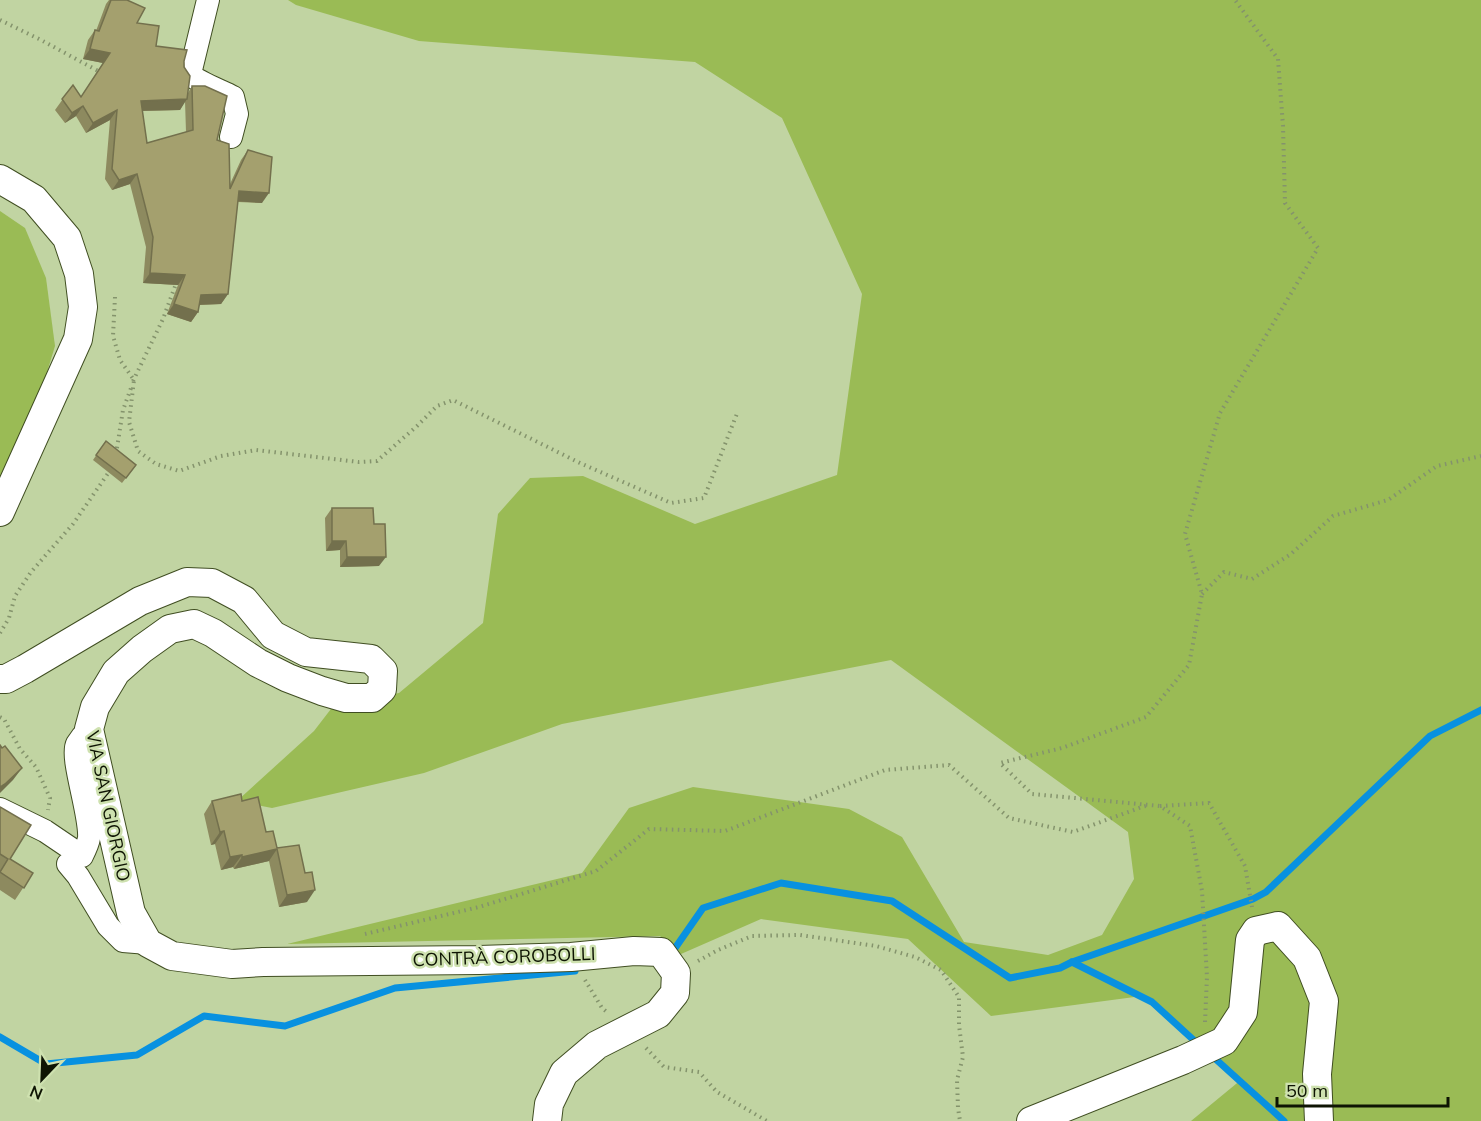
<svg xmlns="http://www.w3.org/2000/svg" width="1481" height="1121" font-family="Mulish,sans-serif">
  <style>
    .green { fill: #9abb55 }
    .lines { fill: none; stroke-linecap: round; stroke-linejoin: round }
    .stream { stroke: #0891e0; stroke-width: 7 }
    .minor-casing { stroke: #404e22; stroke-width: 24 }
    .tertiary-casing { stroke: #404e22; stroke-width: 30 }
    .path { stroke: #84936c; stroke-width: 4; stroke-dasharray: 1.5 4.5; stroke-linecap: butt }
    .minor { stroke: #fff; stroke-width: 22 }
    .tertiary { stroke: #fff; stroke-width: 28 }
    .wall { fill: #8d8a5f; fill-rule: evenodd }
    .shaded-wall { fill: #73704d }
    .building { fill: #a4a06e; stroke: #73704d; stroke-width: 1.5 }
    .labels { text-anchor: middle; stroke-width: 5; stroke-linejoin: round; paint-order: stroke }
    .street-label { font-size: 18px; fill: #0e1403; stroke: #cee1af }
  </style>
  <rect width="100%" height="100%" fill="#c1d4a2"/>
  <g class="green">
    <path d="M288,0h1193v1121h-290l51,-42 -100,-83 -151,20 -83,-77 -147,-20 -80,35 -21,-18 -373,8 295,-71 47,-65 64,-21 156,22 53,28 62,105 84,13 54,-20 32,-56 -6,-47 -237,-172 -329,64 -138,49 -152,35 -35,-7 77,-70 20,-26 65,-12 84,-70 15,-109 32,-36 53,-2 112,48 142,-49 25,-181 -80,-176 -87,-56 -276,-21 -123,-36z"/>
    <path d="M0,211l25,17 21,50 9,68 -22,72 -33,70z"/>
  </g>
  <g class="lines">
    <g class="stream">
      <path d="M671,954l32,-46 78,-25 111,18 118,77 50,-10 12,-6 181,-63 13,-7 164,-156 51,-26"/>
      <path d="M1072,962l80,40 47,43"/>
      <path d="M0,1037l46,27 91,-9 67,-39 81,10 110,-38 180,-17"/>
      <path d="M1210,1054l74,67"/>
    </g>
    <g class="minor-casing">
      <g id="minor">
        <path d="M208,0l-18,74c7,8 32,17 43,23l4,17 -6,23"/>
        <path d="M0,809l45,22 37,25c3,-6 6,-12 7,-18 2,-22 -19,-81 -12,-94 3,-5 8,-11 12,-15"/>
        <path d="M68,864l10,12 30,50 15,15 25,2"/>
      </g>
    </g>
    <g class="tertiary-casing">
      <g id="tertiary">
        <path d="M0,179l34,20 33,39 12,36 4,33 -5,32 -78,173"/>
        <path d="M0,679h6l19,-10 115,-68 47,-19 25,1 32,17 29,35 33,17 65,7 12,12 -1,18 -10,9h-26l-24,-7 -34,-13 -30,-15 -45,-30 -19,-9 -24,5 -28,20 -26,23 -21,35 -6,22 42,184 17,30 24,13 60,8 31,-2 216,-2 92,-3 63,-6 27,1 15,21 -1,20 -17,21 -61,31 -33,28 -15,31 -2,17"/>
        <path d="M1031,1121l152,-61 41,-19 19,-29 7,-72 6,-9 22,-5 29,32 17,43 -7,73 2,47"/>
      </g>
    </g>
    <g class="path">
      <path d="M0,20l41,20 59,32"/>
      <path d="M115,297l-2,39 7,24 14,20 -5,42 9,29 18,13 23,7 42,-15 35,-6 103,12 18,-1 40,-35 20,-20 16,-6 127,63 91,40 33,-5 34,-87"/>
      <path d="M133,381l30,-62 14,-38"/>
      <path d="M116,454l7,-44 8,-22"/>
      <path d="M1202,594l22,-22 28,7 39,-25 42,-38 55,-16 49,-34 44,-10"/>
      <path d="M0,633l9,-15 6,-22 16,-24 42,-48 38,-55"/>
      <path d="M0,717l4,2 16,30 16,18 14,31 -2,12"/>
      <path d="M1160,806l49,-3 36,63 7,41"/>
      <path d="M365,934l114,-27 117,-36 53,-42 76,2 160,-61 64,-5 60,53 64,14 69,-25 4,-1"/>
      <path d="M698,961l20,-11 34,-14 48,-1 76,11 39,11 26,13 18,27v28l4,32 -6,23 1,28 2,13"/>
      <path d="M585,980l17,28 6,5"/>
      <path d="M1205,1022l2,-45 -5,-86 -12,-65 -30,-20 -128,-12 -32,-31 62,-15 84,-31 43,-52 13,-71 -17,-60 35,-121 98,-165 -33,-45 -2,-77 -5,-67 -43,-59"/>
      <path d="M646,1048l18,19 35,5 18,20 50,29"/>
    </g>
    <use href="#minor" class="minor"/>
    <use href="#tertiary" class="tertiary"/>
  </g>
  <g class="wall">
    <path d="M109,0h18l10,23 19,23 28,15 4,32 4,-7 25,54 13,44 11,-24 7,-10 14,53 -24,-1 -10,92 -7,10 -22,1 -1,7 -7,10 -24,-8 11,-29 -35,-2 3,-36 -16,-63 -18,6 -7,-11 5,-59 -24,13 -10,-17 -11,7 -10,-13 18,-25 8,12 22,-34 -20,-4 5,-19 7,-10 1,1 10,-27zM185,101l1,31 -39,11 -5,-32 38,-1z"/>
    <path d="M106,441l30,24 -14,18 -29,-23z"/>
    <path d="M332,508l42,16 5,42 -39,1v-17l-14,1 -1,-33z"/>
    <path d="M212,801h30l35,47 30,54 -28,5 -10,-46 -35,8 -1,-2 -12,3 -6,-26 -4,1 -7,-31z"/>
    <path d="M0,807l10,52 23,14 -18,27 -15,-10z"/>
  </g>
  <g class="shaded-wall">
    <path d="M90,49l20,4 -7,10 -20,-4z"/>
    <path d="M187,99l-7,11 -46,1 7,-10z"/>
    <path d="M83,106l-7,10 -11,7 7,-10z"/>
    <path d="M117,110l-7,10 -24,13 7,-10z"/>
    <path d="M137,174l-7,10 -18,6 7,-10z"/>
    <path d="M239,191l30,2 -7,10 -30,-2z"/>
    <path d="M150,273l35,2 -7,10 -35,-2z"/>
    <path d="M228,294l-7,10 -27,1 7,-10z"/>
    <path d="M174,304l24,8 -7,10 -24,-8z"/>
    <path d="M332,541h14l-6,9 -14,1z"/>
    <path d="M347,557h39l-7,9 -39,1z"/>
    <path d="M22,768l-9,12 -13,13v-6z"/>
    <path d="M224,831l-9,13 -4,1 9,-13z"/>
    <path d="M277,849l-8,12 -35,8 8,-12z"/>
    <path d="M242,855l-9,12 -12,3 9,-13z"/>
    <path d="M315,890l-8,12 -28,5 8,-12z"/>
  </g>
  <g class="building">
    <path d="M111,0h16l18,8 -8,15 22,3 -3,20 31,4 -3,11v6l6,9 -3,23 -46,2 6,42 46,-13 -1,-44h13l22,10 -10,44 12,4 1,45 18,-39 24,7 -3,36 -30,-2 -11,103 -27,1 -3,17 -24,-8 11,-29 -35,-2 3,-36 -16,-63 -18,6 -7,-11 5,-59 -24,13 -10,-17 -11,7 -10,-14 11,-14 8,12 29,-44 -20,-4 5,-19 4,1z"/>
    <path d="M106,441l30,24 -10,13 -30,-23z"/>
    <path d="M332,508h41l1,16h11l1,33h-39l-1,-16h-14z"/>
    <path d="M0,745l2,3 3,-2 17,22 -17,16 -5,3z"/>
    <path d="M241,794l1,7 16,-4 8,35 7,-1 4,17 22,-3 6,28 7,-1 3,18 -28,5 -10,-46 -35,8v-2l-12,2 -6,-26 -4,1 -8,-31z"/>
    <path d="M0,807l31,18 -21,34 23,14 -9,15 -24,-16 8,-13 -8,-5z"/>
  </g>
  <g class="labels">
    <g class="street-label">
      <text transform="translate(108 806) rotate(78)" y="6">VIA SAN GIORGIO</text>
      <text transform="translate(504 957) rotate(-2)" y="6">CONTRÀ COROBOLLI</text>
    </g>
  </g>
  <g transform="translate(42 1079) rotate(203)" stroke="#cee1af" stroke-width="4.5" paint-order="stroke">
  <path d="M0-4.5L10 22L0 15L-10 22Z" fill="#0e1403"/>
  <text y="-9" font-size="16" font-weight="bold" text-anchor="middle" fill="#0e1403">N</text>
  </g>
  <path d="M1277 1097v9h171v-9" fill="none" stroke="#0e1403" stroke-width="3"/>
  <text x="1286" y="1097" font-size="18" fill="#0e1403" stroke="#cee1af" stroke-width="4.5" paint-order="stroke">50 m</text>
</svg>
